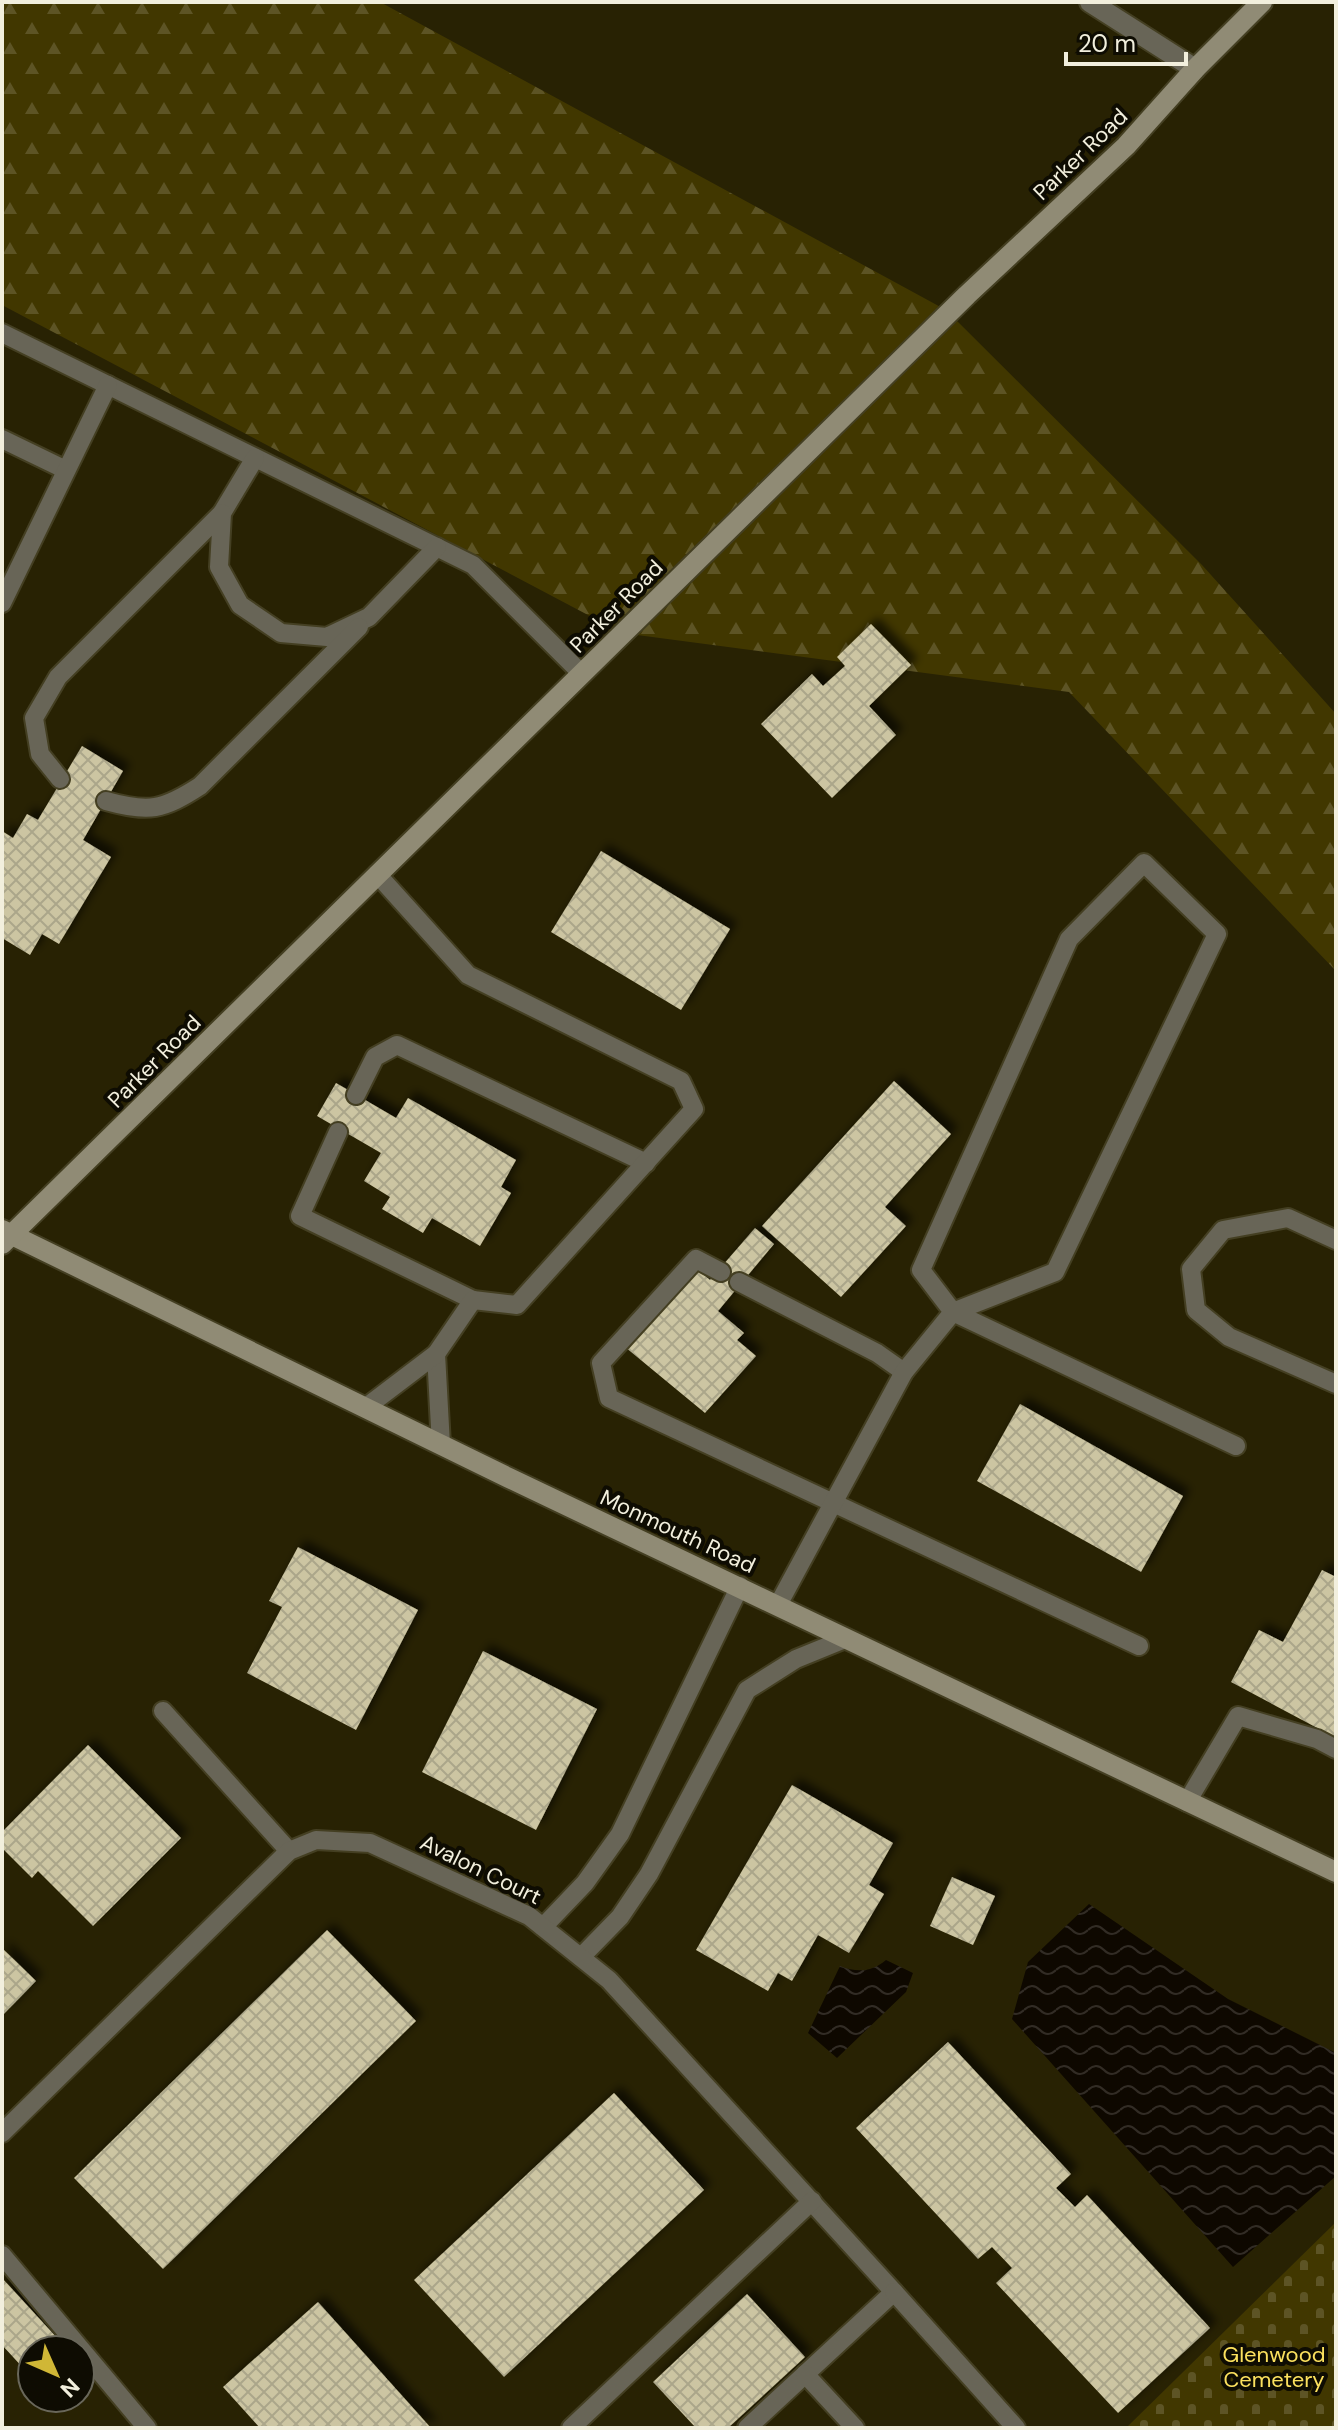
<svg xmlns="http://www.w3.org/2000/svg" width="1338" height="2430" font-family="'DM Sans',sans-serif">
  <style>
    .forest { fill: url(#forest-firs) }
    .cemetery { fill: url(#cemetery-stones) }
    .water { fill: url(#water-waves) }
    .building { fill: url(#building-cross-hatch); filter: url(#shadow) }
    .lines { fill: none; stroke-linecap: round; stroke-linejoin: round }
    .lane-casing { stroke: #443f22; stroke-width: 22 }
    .street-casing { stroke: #443f22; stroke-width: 24 }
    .secondary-casing { stroke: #443f22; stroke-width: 24 }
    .lane { stroke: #686557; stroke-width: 18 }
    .street { stroke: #686557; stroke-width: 20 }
    .secondary { stroke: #908b75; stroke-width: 20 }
    .labels { text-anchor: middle; stroke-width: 8; stroke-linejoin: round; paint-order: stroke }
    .street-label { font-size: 22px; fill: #f2efdd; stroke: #0e0c02 }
    .park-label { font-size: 22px; fill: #fbe05e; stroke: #0e0c02 }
  </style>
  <defs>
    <pattern id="forest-firs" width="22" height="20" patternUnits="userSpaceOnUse" patternTransform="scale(2)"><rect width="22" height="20" fill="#413700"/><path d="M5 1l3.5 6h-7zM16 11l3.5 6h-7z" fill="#5d5425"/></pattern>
    <pattern id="cemetery-stones" width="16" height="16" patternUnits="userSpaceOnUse" patternTransform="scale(2)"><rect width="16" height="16" fill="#413700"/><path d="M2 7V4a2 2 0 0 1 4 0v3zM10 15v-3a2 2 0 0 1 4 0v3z" fill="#5d5425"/></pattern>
    <pattern id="water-waves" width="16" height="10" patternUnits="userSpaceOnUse" patternTransform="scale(2)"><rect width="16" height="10" fill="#0e0800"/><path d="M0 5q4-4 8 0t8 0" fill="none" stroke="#322c25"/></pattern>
    <pattern id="building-cross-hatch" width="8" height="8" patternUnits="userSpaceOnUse" patternTransform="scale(2)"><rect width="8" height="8" fill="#ccc5a2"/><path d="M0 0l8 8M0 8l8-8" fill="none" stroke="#aba68a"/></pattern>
    <filter id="shadow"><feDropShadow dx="7" dy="-7" stdDeviation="4" flood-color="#0009"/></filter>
  </defs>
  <rect width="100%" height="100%" fill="#282203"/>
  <path class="forest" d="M2,2h378l566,308 256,255 134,149v257l-267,-279 -447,-59 -620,-328z"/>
  <path class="cemetery" d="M1336,2222v206h-210z"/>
  <g class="water">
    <path d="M1089,1904l139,95 108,54v123l-103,91 -221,-248 16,-57z"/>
    <path d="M886,1960l27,13 -7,19 -69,66 -29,-25 32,-67c17,7 32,6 46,-6z"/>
  </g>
  <g class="building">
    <path d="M871,624l40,41 -42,41 27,29 -64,63 -71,-74 51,-50 11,12 22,-20 -8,-9z"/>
    <path d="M82,746l41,25 -40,69 28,17 -52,87 -17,-10 -12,21 -28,-17v-107l11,7 14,-24 11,6z"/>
    <path d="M601,851l129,78 -49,81 -130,-78z"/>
    <path d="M894,1081l57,53 -66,73 21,19 -65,71 -79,-71z"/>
    <path d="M336,1083l60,35 12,-20 108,62 -15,27 10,6 -31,53 -48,-28 -9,15 -41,-24 8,-12 -26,-16 17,-28 -64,-37z"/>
    <path d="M755,1228l19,16 -56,67 26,22 -7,7 19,16 -51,57 -80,-66 68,-81 17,14z"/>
    <path d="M1020,1404l163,92 -42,76 -164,-91z"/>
    <path d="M298,1547l120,63 -62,120 -109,-57 35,-66 -13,-6z"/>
    <path d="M1322,1570l14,7v161l-105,-56 28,-52 24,12z"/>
    <path d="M483,1651l114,58 -61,121 -114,-58z"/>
    <path d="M88,1745l93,93 -88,88 -55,-55 -6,7 -30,-30v-16z"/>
    <path d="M792,1785l101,58 -24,42 15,9 -35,59 -31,-18 -26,46 -14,-8 -10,18 -72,-41z"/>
    <path d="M952,1877l43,19 -22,49 -43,-19z"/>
    <path d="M327,1930l89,91 -253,248 -89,-91z"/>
    <path d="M2,1948l34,33 -34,35z"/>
    <path d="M948,2042l123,132 -15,14 19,19 12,-12 123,133 -92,85 -122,-130 16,-15 -20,-21 -14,12 -122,-131z"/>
    <path d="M614,2093l90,97 -200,187 -90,-97z"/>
    <path d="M2,2278l56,61 -11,11h-15v13l-7,7 -23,-25z"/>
    <path d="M747,2294l58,63 -77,71h-32l-43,-46z"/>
    <path d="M318,2302l113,126h-171l-37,-41z"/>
  </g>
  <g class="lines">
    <g class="lane-casing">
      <g id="lane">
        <path d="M2,333l471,232 109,109"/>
        <path d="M2,439l64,31"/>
        <path d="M255,458l-33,55 -3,54 21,38 41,28 46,4 42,-20 68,-70"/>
        <path d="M2,603l106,-218"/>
        <path d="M60,779l-20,-25 -6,-36 24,-41 164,-164"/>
        <path d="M106,801c43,12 57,9 94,-15l159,-159"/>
        <path d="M356,1095l19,-38 22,-12 249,118"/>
        <path d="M338,1132l-38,84 173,84"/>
        <path d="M1336,1240l-48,-22 -65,12 -32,39 5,41 33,27 107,47"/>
        <path d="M721,1272l-25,-13 -95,104 8,35 530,248"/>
        <path d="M739,1282l138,71 27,19"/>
        <path d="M436,1354l5,91"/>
        <path d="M365,1408l71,-54 37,-54 44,5 177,-196 -13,-28 -213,-106 -91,-101"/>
        <path d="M778,1605l126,-233 49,-60 102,-40 162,-338 -73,-71 -75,76 -148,331 32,42 283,134"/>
        <path d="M163,1711l126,140"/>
        <path d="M1187,1802l51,-86 79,23 19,10"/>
        <path d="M543,1927l42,-44 35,-49 120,-248"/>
        <path d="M581,1957l39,-40 29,-43 98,-184 49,-31 49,-20"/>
        <path d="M2,2133l287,-282 27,-11 54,3 159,73 80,64 285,312 -147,136"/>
        <path d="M2,2255l145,173"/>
        <path d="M894,2292l122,136"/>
        <path d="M805,2374l50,54"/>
        <path d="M571,2428l241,-227"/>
      </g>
    </g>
    <g class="street-casing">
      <path id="street" d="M1090,2l105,67"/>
    </g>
    <g class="secondary-casing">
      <g id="secondary">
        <path d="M2,1230l507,248 827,394"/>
        <path d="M2,1244l965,-949 159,-149 69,-77 67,-67"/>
      </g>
    </g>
    <use href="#lane" class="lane"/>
    <use href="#street" class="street"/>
    <use href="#secondary" class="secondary"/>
  </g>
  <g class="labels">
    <g class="street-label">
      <text transform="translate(1080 154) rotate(-44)" y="8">Parker Road</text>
      <text transform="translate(616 606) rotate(-45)" y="8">Parker Road</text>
      <text transform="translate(154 1061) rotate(-45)" y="8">Parker Road</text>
      <text transform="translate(678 1531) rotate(25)" y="8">Monmouth Road</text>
      <text transform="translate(481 1869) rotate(26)" y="8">Avalon Court</text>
    </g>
    <g class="park-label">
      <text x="1274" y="2362">Glenwood<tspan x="1274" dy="25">Cemetery</tspan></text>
    </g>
  </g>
  <rect width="1338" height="2430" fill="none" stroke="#f2efdd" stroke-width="8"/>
  <g transform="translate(56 2374) rotate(135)"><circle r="38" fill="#0e0c02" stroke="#69675a" stroke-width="2"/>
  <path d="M0-6L14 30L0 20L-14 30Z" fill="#d0b736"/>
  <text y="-12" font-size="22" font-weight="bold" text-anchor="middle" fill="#f2efdd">N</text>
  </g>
  <path d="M1066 52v12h120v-12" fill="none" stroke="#f2efdd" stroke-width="4"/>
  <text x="1078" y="52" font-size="24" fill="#f2efdd" stroke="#0e0c02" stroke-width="6" paint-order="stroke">20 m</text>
</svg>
